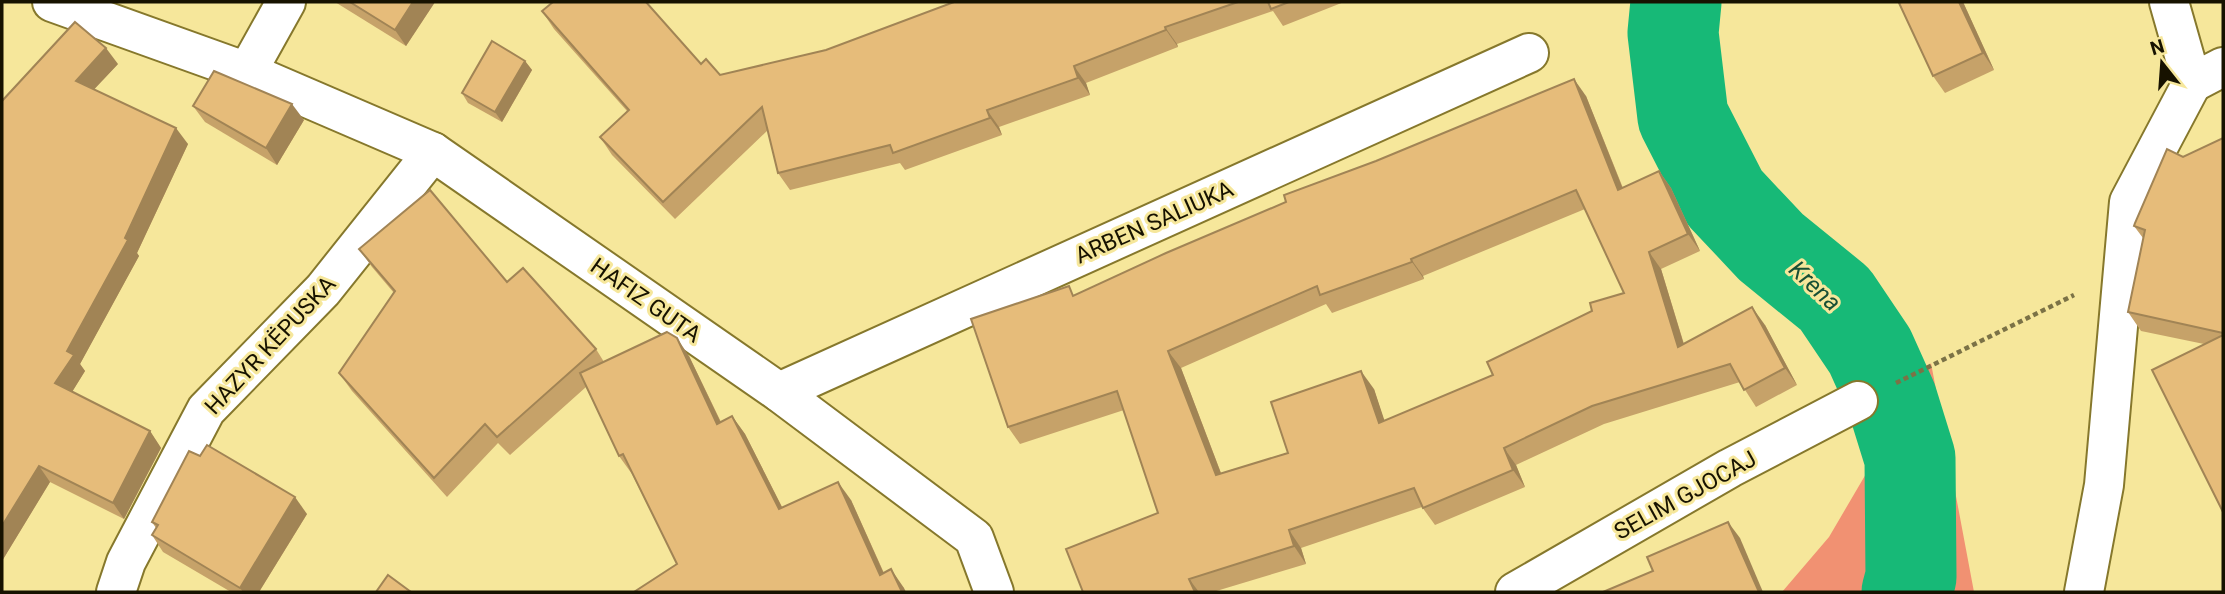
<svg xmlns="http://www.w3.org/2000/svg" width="2225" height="594" font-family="Roboto,sans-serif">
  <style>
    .forest { fill: #f19172 }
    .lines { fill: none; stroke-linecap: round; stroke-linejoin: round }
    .river { stroke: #17b977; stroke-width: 91 }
    .street-casing { stroke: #86782c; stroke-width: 42 }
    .path { stroke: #7b7246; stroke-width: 4.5; stroke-dasharray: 5 3.5; stroke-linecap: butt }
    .street { stroke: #fff; stroke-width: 38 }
    .wall { fill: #c6a269; fill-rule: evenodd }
    .shaded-wall { fill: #a18455 }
    .building { fill: #e6bc7a; stroke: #a18455; stroke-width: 2; fill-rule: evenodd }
    .labels { text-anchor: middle; stroke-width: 6; stroke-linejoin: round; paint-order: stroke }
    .street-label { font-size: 23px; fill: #171200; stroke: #f6e79b }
    .water-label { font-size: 24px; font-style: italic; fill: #185035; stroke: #f6e79b }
  </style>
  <rect width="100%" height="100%" fill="#f6e79b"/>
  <path class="forest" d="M1931,363l43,229h-192l47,-55z"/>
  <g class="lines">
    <path class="river" d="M1676,2l-3,31 10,84 41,80 47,50 64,52 35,52 22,49 18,58 1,119 -4,15"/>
    <g class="street-casing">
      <g id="street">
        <path d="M52,2l195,70 186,80 346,240 195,146 20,54"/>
        <path d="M2169,2l23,81"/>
        <path d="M247,72l39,-70"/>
        <path d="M2192,83l31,-16"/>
        <path d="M779,392l750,-339"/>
        <path d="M116,592l10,-30 80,-152 117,-120 110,-138"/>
        <path d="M1515,592l215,-124 128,-67"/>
        <path d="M2084,592l20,-107 25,-283 63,-119"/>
      </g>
    </g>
    <path class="path" d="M1896,383l178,-88"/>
    <use href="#street" class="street"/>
  </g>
  <g class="wall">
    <path d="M335,2h100l-29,44z"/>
    <path d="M954,2h390l-61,24 -10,-15 -96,33 1,3 -92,36 4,12 -91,32 3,8 -97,35 -5,-7 -110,27 -12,-17 -10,-43 -93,89 -63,-64 -12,-18 27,-26 -73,-82 -12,-18 159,53 19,11 106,-25z"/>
    <path d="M1963,2l31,68 -49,23 -12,-17z"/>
    <path d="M525,61l7,9 -30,52 -34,-19 -6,-10z"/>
    <path d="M118,64l-24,25 94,55 -51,109 2,3 -59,108 5,7 -13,21 78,39 11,17 -37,71 -74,-37 -48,79v-460z"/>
    <path d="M1586,96l37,92 36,-17 12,17 29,63 -39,18 23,75 81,-19 32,60 -41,22 -16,-25 -136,42 -88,41 9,22 -90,38 -13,-18 -121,41 5,16 -93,28h-130l75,-79 -34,-103 -104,34 -12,-17 67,-132zM1585,209l39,84 -32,18 -99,64 -109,46 -10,-32 -86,64 -67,20 -40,-105 145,-64 6,9 92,-34 -1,-3z"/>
    <path d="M193,106l111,14 -27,45 -72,-43z"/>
    <path d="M2223,138v374l-19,-168 -63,-13 -13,-19 15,-74 -9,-12 49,-69z"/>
    <path d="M359,249l148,33 89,67 8,13 85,-6 32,66 11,-6 13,18 37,73 69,-7 33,73 20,15 -227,-24 -45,-90 -13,-18 -33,-69 -76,68 -12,-12 -51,54 -95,-106 -13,-18 55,-80 -22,-26z"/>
    <path d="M307,514l-48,78h-28l-68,-40 -11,-17 4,-7 -4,-6z"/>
  </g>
  <g class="shaded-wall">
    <path d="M413,2h22l-29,44 -11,-16z"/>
    <path d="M1959,2h4l31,68 -11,-17z"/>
    <path d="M1165,27l12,17 1,3 -12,-17z"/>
    <path d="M106,48l12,16 -31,33 -11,-16z"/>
    <path d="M525,61l7,9 -30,52 -7,-10z"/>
    <path d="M1074,66l12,17 4,12 -12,-17z"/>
    <path d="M1574,79l12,17 44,111 -12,-17z"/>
    <path d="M292,104l12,16 -27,45 -11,-17z"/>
    <path d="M987,110l12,17 3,8 -12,-17z"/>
    <path d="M176,128l12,16 -51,109 2,3 -59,108 5,7 -18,29 -12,-17 12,-32 58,-113z"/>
    <path d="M1659,171l12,17 29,63 -12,-17z"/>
    <path d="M1649,252l12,17 29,96 -12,-18z"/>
    <path d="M1411,259l12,17 1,3 -12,-17z"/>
    <path d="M1752,307l13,18 32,60 -12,-17z"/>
    <path d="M677,338l12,18 41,86 -13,-18z"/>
    <path d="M1168,351l13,17 47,124 -12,-17z"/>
    <path d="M1361,371l13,18 17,51 -12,-17z"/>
    <path d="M732,416l13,18 47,93 -13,-18z"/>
    <path d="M150,431l11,17 -37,71 -11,-16z"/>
    <path d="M1504,448l12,17 9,22 -12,-17z"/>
    <path d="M39,466l11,16 -48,79v-35z"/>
    <path d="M838,482l13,18 41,92 -12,-17z"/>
    <path d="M295,497l12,17 -48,78h-16l-3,-4z"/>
    <path d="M1728,522l12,16 23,54h-4z"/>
    <path d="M1289,530l12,18 5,16 -12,-18z"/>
    <path d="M891,569l13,19 2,4h-4z"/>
    <path d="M1189,579l10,13h-4z"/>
  </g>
  <g class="building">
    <path d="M350,2h63l-18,28z"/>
    <path d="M553,2h93l55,62 5,-5 14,16 106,-25 128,-48h284l-73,25 1,3 -92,36 4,12 -91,32 3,8 -97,35 -3,-8 -112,28 -16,-66 -99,95 -63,-65 29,-27 -87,-99z"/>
    <path d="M1268,2h21l-18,7z"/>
    <path d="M1901,2h58l24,51 -50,23 -34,-73z"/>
    <path d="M75,22l31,26 -30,33 100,47 -51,110 3,2 -61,111 7,4 -19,28 95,48 -37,72 -74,-37 -37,60v-425z"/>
    <path d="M492,41l33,20 -30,51 -33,-19z"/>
    <path d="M214,71l78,33 -26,44 -73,-42z"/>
    <path d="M1574,79l44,111 41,-19 29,63 -39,18 29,95 74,-40 33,61 -41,22 -14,-26 -138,42 -88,42 9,22 -90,38 -9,-20 -125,42 5,16 -105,33 6,13h-112l-17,-43 92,-36 -41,-122 -109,36 -37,-108 98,-33 4,10 93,-43 120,-51 -2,-7 92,-34zM1576,190l48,103 -34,10 2,8 -105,51 6,13 -114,48 -18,-52 -90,31 17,51 -72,22 -48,-124 149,-65 3,9 92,-33 -1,-3z"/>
    <path d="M2223,138v195l-95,-21 17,-82 -11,-4 1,-3 32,-74 16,8z"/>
    <path d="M430,190l77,92 16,-14 73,81 -99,88 -12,-13 -51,54 -95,-105 56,-82 -36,-42z"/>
    <path d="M667,332l10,6 40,86 15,-8 47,93 59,-27 42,93 11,-6 11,23h-268l43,-28 -54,-110 -4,2 -39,-83z"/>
    <path d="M2223,335v177l-71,-142z"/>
    <path d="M207,445l88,52 -55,91 -88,-53 6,-10 -6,-3 37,-71 11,5z"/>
    <path d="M1728,522l31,70h-156l50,-21 -6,-14z"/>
    <path d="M388,575l23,17h-35z"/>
  </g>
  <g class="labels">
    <g class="street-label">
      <text transform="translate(1154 222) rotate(-24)" y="8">ARBEN SALIUKA</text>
      <text transform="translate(646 300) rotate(35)" y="8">HAFIZ GUTA</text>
      <text transform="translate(270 345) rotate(-47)" y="8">HAZYR KËPUSKA</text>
      <text transform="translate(1685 495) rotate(-29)" y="8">SELIM GJOCAJ</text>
    </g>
    <g class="water-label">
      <text transform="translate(1815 286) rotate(43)" y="8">Krena</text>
    </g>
  </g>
  <rect width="2225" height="594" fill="none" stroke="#171200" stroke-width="7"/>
  <g transform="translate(2162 63) rotate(343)" stroke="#f6e79b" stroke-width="5" paint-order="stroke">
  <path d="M0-5L12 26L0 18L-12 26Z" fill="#171200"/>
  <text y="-10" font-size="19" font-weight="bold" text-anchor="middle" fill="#171200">N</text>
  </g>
</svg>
